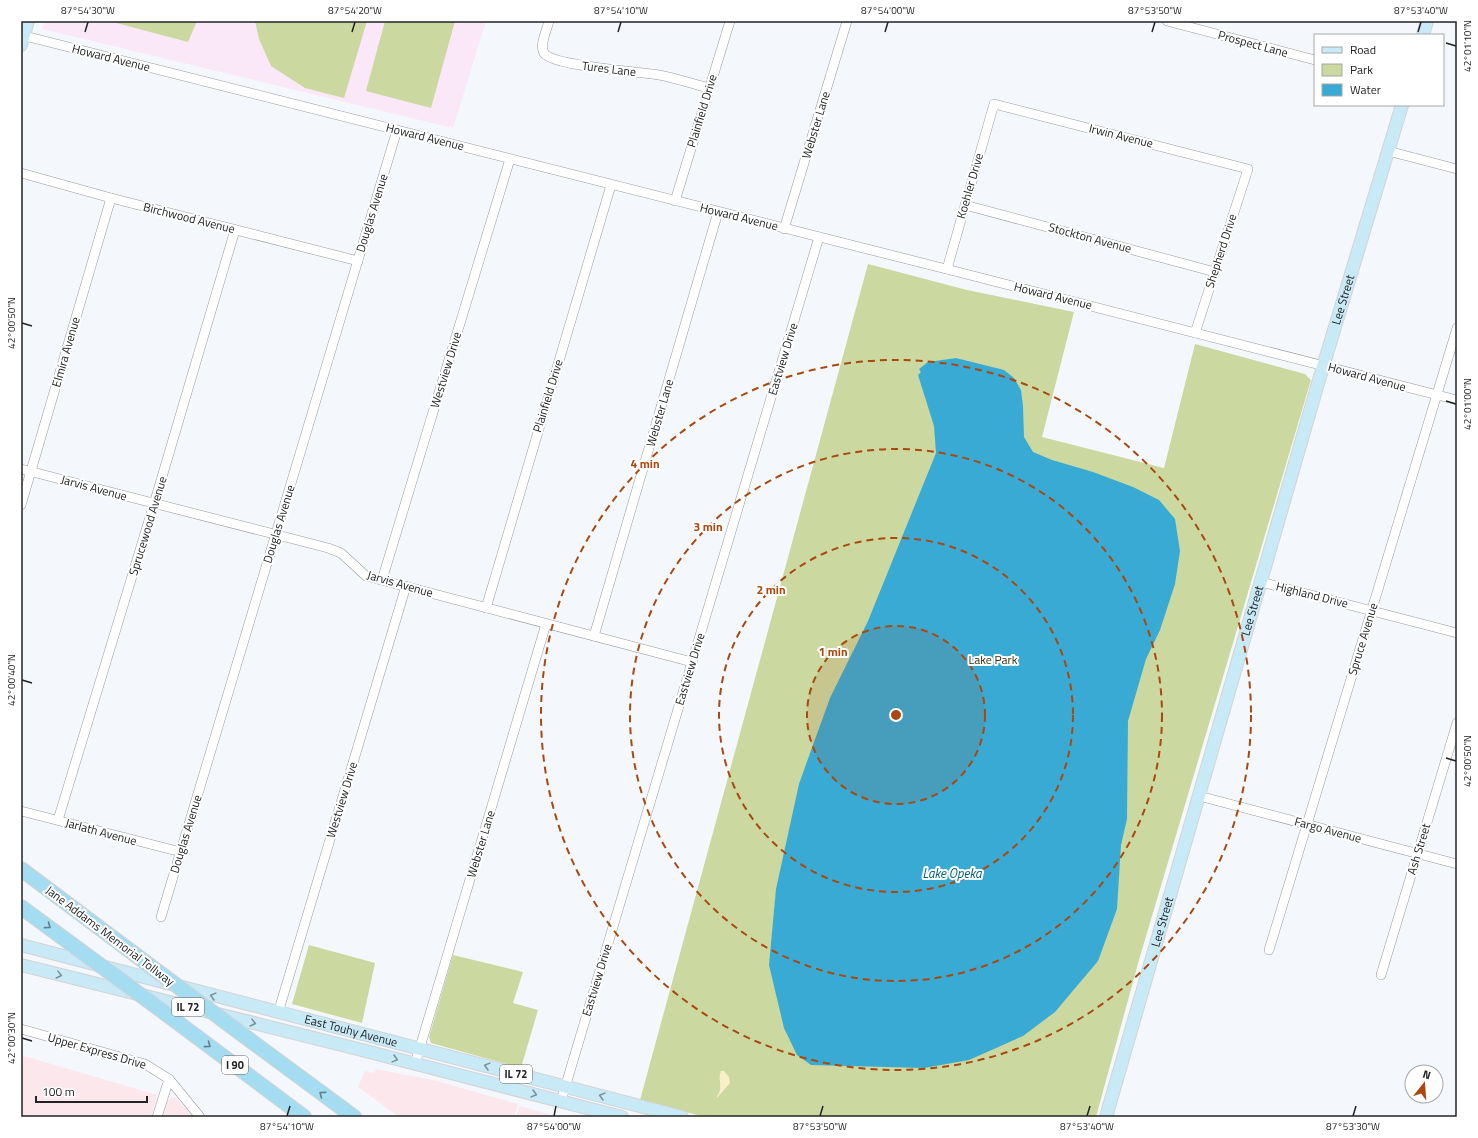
<svg xmlns="http://www.w3.org/2000/svg" width="1478" height="1138" font-family="'Titillium Web',sans-serif">
  <style>
    .commercial { fill: #fce7ed }
    .education { fill: #fae7f8 }
    .green { fill: #cbd8a0 }
    .sand { fill: #f8eec9 }
    .water { fill: #39aad4 }
    .lines { fill: none; stroke-linecap: round; stroke-linejoin: round }
    .minor-casing { stroke: #989ca0; stroke-width: 10 }
    .major-casing { stroke: #d3d3d3; stroke-width: 14 }
    .highway-casing { stroke: #d3d3d3; stroke-width: 16 }
    .minor { stroke: #fff; stroke-width: 9 }
    .major { stroke: #c8eaf7; stroke-width: 12 }
    .highway { stroke: #a4dcf2; stroke-width: 14 }
    .highway-bridge-casing { stroke: #d3d3d3; stroke-width: 16; stroke-linecap: butt }
    .highway-bridge { stroke: #a4dcf2; stroke-width: 14 }
    .oneway { stroke: #62808b }
    .oneway2 { stroke: #7d9098 }
    .ticks { fill: none; stroke: #212324; stroke-width: 1.5 }
    .ring { fill: none; stroke: #ab480e; stroke-width: 2; stroke-dasharray: 7 5 }
    .labels { text-anchor: middle; stroke-width: 4; stroke-linejoin: round; paint-order: stroke }
    .shield { fill: #fff; stroke: #646566; stroke-width: 1 }
    .shield-label { font-size: 11px; font-weight: bold; fill: #212324 }
    .street-label { font-size: 12px; fill: #212324; stroke: #fff }
    .park-label { font-size: 12px; fill: #2d340f; stroke: #fff }
    .water-label { font-size: 13px; font-style: italic; fill: #015f7c; stroke: #fff }
    .centre { fill: #ab480e; stroke: #fff; stroke-width: 2 }
    .ring-label { font-size: 12px; text-anchor: middle; font-weight: bold; fill: #ab480e; stroke: #fff; stroke-width: 4; stroke-linejoin: round; paint-order: stroke }
    .neatline { fill: none; stroke: #212324; stroke-width: 1.5 }
    .ticks-label { font-size: 10px; text-anchor: middle; fill: #212324 }
  </style>
  <rect width="100%" height="100%" fill="#f4f8fc"/>
  <g class="commercial">
    <path d="M21,1055l136,40 -6,22h-130z"/>
    <path d="M376,1069l57,11 85,24 -4,13h-115l-41,-30 7,-16 9,2z"/>
    <path d="M172,1097l4,1 17,19h-32l6,-17z"/>
    <path d="M520,1106l38,11h-42z"/>
  </g>
  <path class="education" d="M45,21h441l-33,107 -411,-99z"/>
  <g class="green">
    <path d="M109,21h88l-9,21z"/>
    <path d="M255,21h112l-23,77 -39,-10 -34,-22 -12,-27z"/>
    <path d="M385,21h70l-24,87 -65,-17z"/>
    <path d="M868,264l99,26 107,22 -32,125 122,31 31,-124 110,30 6,6 -172,580 -43,157h-391l-65,-17z"/>
    <path d="M309,945l66,18 -13,60 -70,-19z"/>
    <path d="M453,955l70,17 -10,31 25,7 -17,58 -90,-25 -2,-6z"/>
  </g>
  <path class="sand" d="M721,1071h3l5,6 1,6 -13,15v-2c7,-8 0,-16 4,-25z"/>
  <path class="water" d="M956,358l48,12 10,8 7,12 2,16 1,31 9,15 19,8 41,12 40,15 26,13 16,19 5,32 -5,33 -15,46 -14,29 -18,62 -1,98 -6,26 -4,64 -19,52 -43,51 -32,24 -54,24 -45,8 -113,-3 -14,-10 -13,-27 -15,-63 7,-76 23,-105 10,-28 21,-58 38,-77 68,-168 -2,-27 -16,-51 3,-3 -2,-3 9,-7z"/>
  <g class="lines">
    <g class="minor-casing">
      <g id="minor">
        <path d="M549,21c-2,9 -10,24 -5,32 8,13 96,19 115,22 17,3 33,9 50,13"/>
        <path d="M1167,21l148,39"/>
        <path d="M21,35l937,237 499,128"/>
        <path d="M1388,151l69,18"/>
        <path d="M21,173l90,25 247,63"/>
        <path d="M675,201l55,-180"/>
        <path d="M965,205l250,67"/>
        <path d="M784,229l63,-208"/>
        <path d="M947,269l47,-165 254,65 -53,164"/>
        <path d="M21,469l307,79 13,5 25,23 326,86"/>
        <path d="M21,505l90,-307"/>
        <path d="M382,580l128,-421"/>
        <path d="M1261,582l196,51"/>
        <path d="M486,608l125,-423"/>
        <path d="M594,636l124,-424"/>
        <path d="M1199,796l258,68"/>
        <path d="M21,811l160,41"/>
        <path d="M58,820l96,-316 81,-274"/>
        <path d="M161,917l236,-787"/>
        <path d="M1269,950l188,-622"/>
        <path d="M1381,975l76,-252"/>
        <path d="M278,1013l128,-427"/>
        <path d="M21,1029l124,35 24,15 31,38"/>
        <path d="M415,1064l131,-440"/>
        <path d="M561,1101l258,-864"/>
        <path d="M157,1117l12,-38"/>
      </g>
    </g>
    <g class="major-casing">
      <g id="major">
        <path d="M1423,35l4,-14"/>
        <path d="M21,45l7,-24"/>
        <path id="s1" d="M21,945l661,172"/>
        <path d="M21,965l333,83 268,69"/>
        <path id="s2" d="M1106,1117l213,-737 83,-275"/>
      </g>
    </g>
    <g class="highway-casing">
      <g id="highway">
        <path d="M21,869l128,96"/>
        <path d="M21,907l53,39"/>
        <path d="M165,1013l139,104"/>
        <path d="M239,1032l115,85"/>
      </g>
    </g>
    <use href="#minor" class="minor"/>
    <use href="#major" class="major"/>
    <use href="#highway" class="highway"/>
    <g class="highway-bridge-casing">
      <g id="highway-bridge">
        <path d="M74,946l91,67"/>
        <path d="M149,965l90,67"/>
      </g>
    </g>
    <use href="#highway-bridge" class="highway-bridge"/>
  </g>
  <defs><path id="oneway-chevron" d="M-2-3.5L2.5 0L-2 3.5" fill="none" stroke-width="1.6" stroke-linecap="round" stroke-linejoin="round"/></defs>
  <g class="oneway">
    <use href="#oneway-chevron" transform="translate(48 926) rotate(37)"/>
    <use href="#oneway-chevron" transform="translate(208 1045) rotate(37)"/>
    <use href="#oneway-chevron" transform="translate(322 1094) rotate(-143)"/>
  </g>
  <g class="oneway2">
    <use href="#oneway-chevron" transform="translate(59 975) rotate(14)"/>
    <use href="#oneway-chevron" transform="translate(213 996) rotate(-165)"/>
    <use href="#oneway-chevron" transform="translate(253 1023) rotate(14)"/>
    <use href="#oneway-chevron" transform="translate(395 1059) rotate(15)"/>
    <use href="#oneway-chevron" transform="translate(487 1066) rotate(-165)"/>
    <use href="#oneway-chevron" transform="translate(534 1094) rotate(15)"/>
    <use href="#oneway-chevron" transform="translate(602 1096) rotate(-165)"/>
  </g>
  <path class="ticks" d="M85,32l3,-10M352,32l3,-10M618,32l3,-10M885,32l3,-10M1152,32l3,-10M1418,32l3,-10M1446,43l10,3M22,323l10,3M1446,401l10,3M22,680l10,3M1446,758l10,3M22,1038l10,3M287,1116l3,-10M554,1116l2,-10M820,1116l3,-10M1087,1116l3,-10M1353,1116l3,-10"/>
  <circle cx="896" cy="715" r="89" fill="#ab480e" fill-opacity=".12"/>
  <g class="ring">
    <circle cx="896" cy="715" r="89"/>
    <circle cx="896" cy="715" r="177"/>
    <circle cx="896" cy="715" r="266"/>
    <circle cx="896" cy="715" r="355"/>
  </g>
  <g class="labels">
    <g class="shield">
      <rect x="172" y="998" width="32" height="18" rx="3"/>
      <rect x="222" y="1056" width="26" height="18" rx="3"/>
      <rect x="500" y="1065" width="32" height="18" rx="3"/>
    </g>
    <g class="shield-label">
      <text x="188" y="1011">IL 72</text>
      <text x="235" y="1069">I 90</text>
      <text x="516" y="1078">IL 72</text>
    </g>
    <g class="street-label">
      <text transform="translate(1253 44) rotate(15)" y="4">Prospect Lane</text>
      <text transform="translate(111 58) rotate(14)" y="4">Howard Avenue</text>
      <text transform="translate(609 69) rotate(7)" y="4">Tures Lane</text>
      <text transform="translate(702 111) rotate(-73)" y="4">Plainfield Drive</text>
      <text transform="translate(816 125) rotate(-73)" y="4">Webster Lane</text>
      <text transform="translate(1121 136) rotate(14)" y="4">Irwin Avenue</text>
      <text transform="translate(425 137) rotate(14)" y="4">Howard Avenue</text>
      <text transform="translate(970 186) rotate(-74)" y="4">Koehler Drive</text>
      <text transform="translate(372 213) rotate(-73)" y="4">Douglas Avenue</text>
      <text transform="translate(739 217) rotate(14)" y="4">Howard Avenue</text>
      <text transform="translate(189 218) rotate(14)" y="4">Birchwood Avenue</text>
      <text transform="translate(1090 238) rotate(15)" y="4">Stockton Avenue</text>
      <text transform="translate(1221 251) rotate(-72)" y="4">Shepherd Drive</text>
      <text transform="translate(1053 296) rotate(14)" y="4">Howard Avenue</text>
      <text dy="4" stroke="none"><textPath href="#s2" startOffset="851">Lee Street</textPath></text>
      <text transform="translate(66 352) rotate(-74)" y="4">Elmira Avenue</text>
      <text transform="translate(783 359) rotate(-73)" y="4">Eastview Drive</text>
      <text transform="translate(446 370) rotate(-73)" y="4">Westview Drive</text>
      <text transform="translate(1367 377) rotate(15)" y="4">Howard Avenue</text>
      <text transform="translate(548 396) rotate(-73)" y="4">Plainfield Drive</text>
      <text transform="translate(660 413) rotate(-74)" y="4">Webster Lane</text>
      <text transform="translate(94 488) rotate(15)" y="4">Jarvis Avenue</text>
      <text transform="translate(279 524) rotate(-73)" y="4">Douglas Avenue</text>
      <text transform="translate(148 526) rotate(-73)" y="4">Sprucewood Avenue</text>
      <text transform="translate(400 584) rotate(16)" y="4">Jarvis Avenue</text>
      <text transform="translate(1312 595) rotate(14)" y="4">Highland Drive</text>
      <text dy="4" stroke="none"><textPath href="#s2" startOffset="527">Lee Street</textPath></text>
      <text transform="translate(1363 639) rotate(-73)" y="4">Spruce Avenue</text>
      <text transform="translate(690 669) rotate(-73)" y="4">Eastview Drive</text>
      <text transform="translate(342 800) rotate(-73)" y="4">Westview Drive</text>
      <text transform="translate(1328 830) rotate(15)" y="4">Fargo Avenue</text>
      <text transform="translate(101 832) rotate(15)" y="4">Jarlath Avenue</text>
      <text transform="translate(186 834) rotate(-73)" y="4">Douglas Avenue</text>
      <text transform="translate(481 844) rotate(-73)" y="4">Webster Lane</text>
      <text transform="translate(1419 849) rotate(-73)" y="4">Ash Street</text>
      <text dy="4" stroke="none"><textPath href="#s2" startOffset="203">Lee Street</textPath></text>
      <text transform="translate(110 936) rotate(37)" y="4">Jane Addams Memorial Tollway</text>
      <text transform="translate(597 980) rotate(-73)" y="4">Eastview Drive</text>
      <text dy="4" stroke="none"><textPath href="#s1" startOffset="341">East Touhy Avenue</textPath></text>
      <text transform="translate(97 1051) rotate(16)" y="4">Upper Express Drive</text>
    </g>
    <g class="park-label">
      <text x="993" y="664">Lake Park</text>
    </g>
    <g class="water-label">
      <text x="952" y="878">Lake Opeka</text>
    </g>
  </g>
  <circle cx="896" cy="715" r="6" class="centre"/>
  <g class="ring-label">
    <text x="645" y="468">4 min</text>
    <text x="708" y="531">3 min</text>
    <text x="771" y="594">2 min</text>
    <text x="833" y="656">1 min</text>
  </g>
  <rect width="1478" height="1138" fill="none" stroke="#ffffff" stroke-width="44"/>
  <rect x="1314" y="34" width="130" height="72" fill="#ffffff" stroke="#a6a7a7"/>
  <rect x="1322" y="47" width="20" height="6" fill="#c8eaf7" stroke="#a6a7a7"/>
  <text x="1350" y="54" font-size="12" fill="#212324">Road</text>
  <rect x="1322" y="64" width="20" height="12" fill="#cbd8a0" stroke="#a6a7a7"/>
  <text x="1350" y="74" font-size="12" fill="#212324">Park</text>
  <rect x="1322" y="84" width="20" height="12" fill="#39aad4" stroke="#a6a7a7"/>
  <text x="1350" y="94" font-size="12" fill="#212324">Water</text>
  <g transform="translate(1424 1084) rotate(17)"><circle r="19" fill="#ffffff" stroke="#a6a7a7"/>
  <path d="M0-3L7 15L0 10L-7 15Z" fill="#ab480e"/>
  <text y="-6" font-size="11" font-weight="bold" text-anchor="middle" fill="#212324">N</text>
  </g>
  <path d="M36 1096v6h111v-6" fill="none" stroke="#212324" stroke-width="2"/>
  <text x="42" y="1096" font-size="12" fill="#212324" stroke="#ffffff" stroke-width="3" paint-order="stroke">100 m</text>
  <rect x="22" y="22" width="1434" height="1094" class="neatline"/>
  <g class="ticks-label">
    <text x="88" y="14">87°54'30"W</text>
    <text x="355" y="14">87°54'20"W</text>
    <text x="621" y="14">87°54'10"W</text>
    <text x="888" y="14">87°54'00"W</text>
    <text x="1155" y="14">87°53'50"W</text>
    <text x="1421" y="14">87°53'40"W</text>
    <text transform="translate(1467 46) rotate(-90)" y="4">42°01'10"N</text>
    <text transform="translate(11 323) rotate(-90)" y="4">42°00'50"N</text>
    <text transform="translate(1467 404) rotate(-90)" y="4">42°01'00"N</text>
    <text transform="translate(11 680) rotate(-90)" y="4">42°00'40"N</text>
    <text transform="translate(1467 761) rotate(-90)" y="4">42°00'50"N</text>
    <text transform="translate(11 1038) rotate(-90)" y="4">42°00'30"N</text>
    <text x="287" y="1130">87°54'10"W</text>
    <text x="554" y="1130">87°54'00"W</text>
    <text x="820" y="1130">87°53'50"W</text>
    <text x="1087" y="1130">87°53'40"W</text>
    <text x="1353" y="1130">87°53'30"W</text>
  </g>
</svg>
